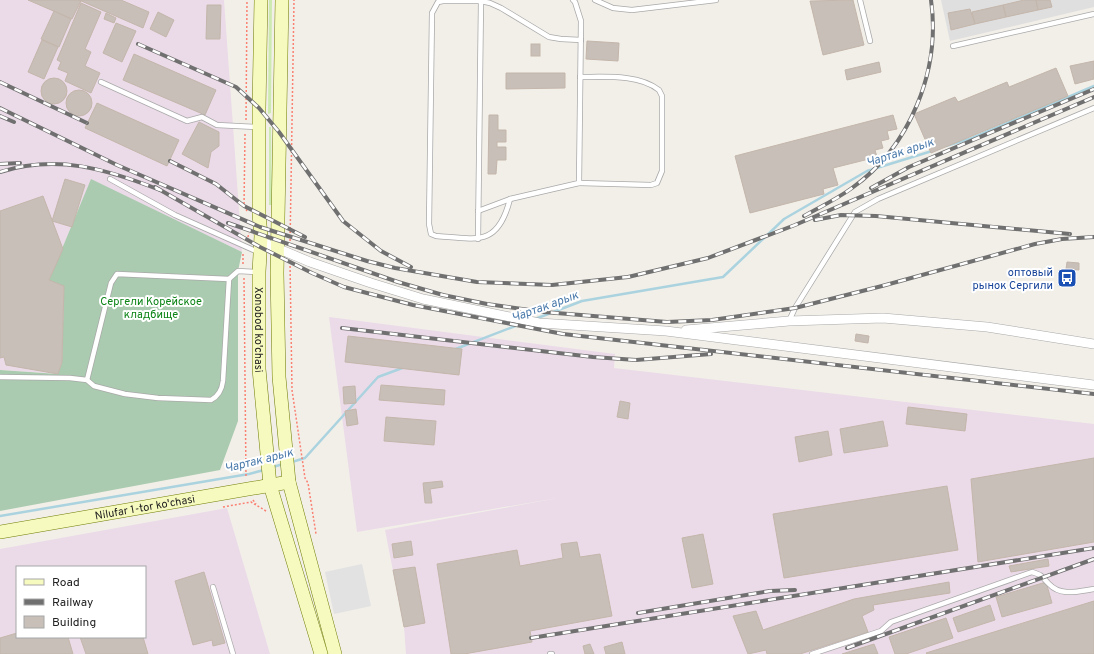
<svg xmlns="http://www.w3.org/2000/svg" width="1094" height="654" font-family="Overpass,sans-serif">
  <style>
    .residential { fill: #e0dfdf }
    .industrial { fill: #ebdbe8; fill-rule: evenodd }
    .grass { fill: #cdebb0 }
    .cemetery { fill: #aacbaf }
    .parking { fill: #e2e2e2 }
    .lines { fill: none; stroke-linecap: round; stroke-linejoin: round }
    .stream { stroke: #aad3df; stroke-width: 2.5 }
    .building { fill: #c7bfb8; stroke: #c4b6ab }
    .lane-casing { stroke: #a9a9a9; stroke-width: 6 }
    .street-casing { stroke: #a9a9a9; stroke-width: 10 }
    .secondary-casing { stroke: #707d05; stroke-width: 14 }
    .path { stroke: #fa8072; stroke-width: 1.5; stroke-dasharray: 2 2; stroke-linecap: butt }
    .lane { stroke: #fff; stroke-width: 4.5 }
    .street { stroke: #fff; stroke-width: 9 }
    .secondary { stroke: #f7fabf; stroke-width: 13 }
    .rail-casing { stroke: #707070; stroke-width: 4 }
    .rail { stroke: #fff; stroke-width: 2.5; stroke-dasharray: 8; stroke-linecap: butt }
    .labels { text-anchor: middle; stroke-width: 4; stroke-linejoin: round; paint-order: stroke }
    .transit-label { font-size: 11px; fill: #164399; stroke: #fff; text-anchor: end }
    .park-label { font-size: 11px; fill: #0c8416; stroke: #fff }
    .street-label { font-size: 11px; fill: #222; stroke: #fff }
    .water-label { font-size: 12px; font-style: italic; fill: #4a7aab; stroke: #fff }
  </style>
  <rect width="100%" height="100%" fill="#f2efe9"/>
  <path class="residential" d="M941,0h153v7l-144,34z"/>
  <g class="industrial">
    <path d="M0,0h224l18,252 -151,-72 -42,100 15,6 -2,76 -4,12 -58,-4z"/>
    <path d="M329,317l286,37 -1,14 480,56v230h-688l-2,-27 -19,-97 173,-32 -201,34z"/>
    <path d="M227,508l43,146h-270v-105zM17,567h128v70h-128z"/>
  </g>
  <g class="grass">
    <path d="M269,0h3l-1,113 -3,1z"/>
    <path d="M269,127h2l1,78h-3z"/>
  </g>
  <path class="cemetery" d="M91,179l151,73 -4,19v150l-18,49 -220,41v-141l58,4 4,-12 2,-75 -15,-7z"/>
  <path class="parking" d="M362,564l9,42 -37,8 -9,-42z"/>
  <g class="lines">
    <g class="stream">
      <path d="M946,146l26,-8 122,-52"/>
      <path d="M535,319l47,-18 141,-24 61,-58 83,-48 65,-20"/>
      <path d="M453,350l70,-27"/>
      <path d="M292,462l13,-4 73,-81 27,-10"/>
      <path d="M273,467l10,-3"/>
      <path d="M0,516l249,-42 15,-4"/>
    </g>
  </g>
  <g class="building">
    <path d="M28,0h51l2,1 -9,18z"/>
    <path d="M79,0h42l28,12 -6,16z"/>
    <path d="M853,0l11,45 -41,10 -13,-54z"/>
    <path d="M1024,0h12l2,10 -32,7 -3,-12z"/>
    <path d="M1036,0h14l2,7 -14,3z"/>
    <path d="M81,3l20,9 -16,37 6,3 -6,14 15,7 -9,20 -26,-12 3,-8 -10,-4 3,-7 -4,-2z"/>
    <path d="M207,5h14l-1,34h-14z"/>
    <path d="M1003,5l3,12 -31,7 -3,-12z"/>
    <path d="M970,9l5,15 -24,6 -3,-17z"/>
    <path d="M54,11l17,8 -12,28 -18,-8z"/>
    <path d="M158,12l16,8 -8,17 -16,-8z"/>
    <path d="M106,13l10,5 -2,5 -10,-4z"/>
    <path d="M116,23l20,8 -14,31 -19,-9z"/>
    <path d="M42,40l16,7 -14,32 -16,-7z"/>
    <path d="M587,41l32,2 -1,18 -32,-2z"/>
    <rect x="531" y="44" width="9" height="12"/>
    <path d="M134,54l82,36 -11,25 -82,-35z"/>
    <path d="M1094,61v18l-19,5 -5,-18z"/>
    <path d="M879,62l2,10 -34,8 -2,-10z"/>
    <path d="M1056,68l12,28 -137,57 -17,-39 41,-17 3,5 49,-20 2,5z"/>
    <path d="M506,73h59v15l-59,1z"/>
    <circle cx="54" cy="91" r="13"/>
    <circle cx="79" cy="103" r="13"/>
    <path d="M97,103l82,37 -12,26 -82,-38z"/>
    <path d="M489,115h9v15h8v12h-9v5h9v13h-9l-1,14h-8z"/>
    <path d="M893,115l4,14 -10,2 2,8 -8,2 2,7 -8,2 2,7 -44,11 5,17 -15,4 1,5 -74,19 -15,-57z"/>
    <path d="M199,122l20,10v14l-8,6 -3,16 -26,-14z"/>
    <path d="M65,179l20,6 -13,42 -20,-6z"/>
    <path d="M43,196l20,53 -14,31 15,6 -2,76 -4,12 -52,-9 -2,-8 -4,1v-147z"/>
    <path d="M1067,262l12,1v7l-13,-1z"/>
    <path d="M856,334l13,2 -1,7 -13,-2z"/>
    <path d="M348,336l114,13 -3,26 -114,-13z"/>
    <path d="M381,385l64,5 -1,15 -65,-5z"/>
    <path d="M355,386l1,17 -12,1 -1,-17z"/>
    <path d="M620,401l10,2 -2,16 -11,-2z"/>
    <path d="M908,407l59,7 -2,17 -59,-7z"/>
    <path d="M356,409l2,15 -11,2 -2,-15z"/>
    <path d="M386,417l50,4 -2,24 -50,-4z"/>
    <path d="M883,421l5,25 -44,7 -4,-24z"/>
    <path d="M828,431l4,24 -33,7 -4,-25z"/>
    <path d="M1094,458v84l-116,20 -7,-83z"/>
    <path d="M442,481l1,6 -13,2 2,14h-7l-2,-20z"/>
    <path d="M947,486l11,64 -174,28 -11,-64z"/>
    <path d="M703,534l10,50 -21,4 -10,-50z"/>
    <path d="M411,541l2,14 -19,3 -2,-14z"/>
    <path d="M577,542l3,15 20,-3 12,62 -82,15 2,11 -68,12h-13l-14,-90 80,-14 3,16 43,-8 -2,-14z"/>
    <path d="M1048,559l1,7 -38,6 -2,-6z"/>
    <path d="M415,567l10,56 -21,4 -11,-57z"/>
    <path d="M204,572l21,71 -12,3 -1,-6 -19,5 -18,-64z"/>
    <path d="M949,582l1,11 -77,12 1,5 -12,6 6,16 -68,22h-33l-1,-4 -18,4 -15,-38 23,-5 7,19 91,-31z"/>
    <path d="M1046,582l6,21 -50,14 -6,-20z"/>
    <path d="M1094,601v53h-167l-1,-1z"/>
    <path d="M990,605l5,15 -37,12 -5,-14z"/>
    <path d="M946,618l7,20 -47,16h-11l-6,-17z"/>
    <path d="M17,633v4h51l5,17h-73v-16z"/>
    <path d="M80,637h63l5,17h-62z"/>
    <path d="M622,642l3,12h-19l-2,-7z"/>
    <path d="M590,644l4,10h-9l-2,-8z"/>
    <path d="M874,644l4,10h-36z"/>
  </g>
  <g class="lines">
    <g class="lane-casing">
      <g id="lane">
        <path d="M595,0l18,8 19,2 84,-10"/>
        <path d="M860,0l10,41"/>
        <path d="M953,46l141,-32"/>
        <path d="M101,82l86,39 15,-4 15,8 40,2"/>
        <path d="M110,179l65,36 83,37"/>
        <path d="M579,183l72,2 6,-2 5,-12v-75l-3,-6c-20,-16 -54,-13 -79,-13"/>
        <path d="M510,199c-12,48 -33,40 -74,37l-5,-2 -2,-10 3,-211 6,-11 5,-1h38l9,2 11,5 48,29 12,2 20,1"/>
        <path d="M478,211l32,-12 69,-16 2,-162 -6,-19 -2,-2"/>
        <path d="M478,239l3,-238"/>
        <path d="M789,321l6,-13 60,-96 23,-13 216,-91"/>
        <path d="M0,377l70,1 17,2 7,6 31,8 33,4 53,2c8,-4 11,-11 12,-19l6,-102"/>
        <path d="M87,380l24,-97 6,-9 112,5 9,-8 19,1"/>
        <path d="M213,587l20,67"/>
        <path d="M550,654h2"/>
        <path d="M812,654l69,-23 10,-9 141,-50c12,4 9,4 17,12 12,13 30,7 45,5"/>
      </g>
    </g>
    <g class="street-casing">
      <g id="street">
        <path d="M260,241l50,21 61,21 52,16 116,24 127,8 428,54"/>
        <path d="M686,330l103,-9 94,-3 104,9 107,17"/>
      </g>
    </g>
    <g class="secondary-casing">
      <g id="secondary">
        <path id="s1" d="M261,0l-2,108v106l2,22 -2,36v97l11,116 51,169"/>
        <path d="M282,0l-5,273 2,104 10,105 46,172"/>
        <path id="s2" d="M0,532l289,-50"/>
      </g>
    </g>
    <g class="path">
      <path d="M246,120l1,-120"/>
      <path d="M245,134l-1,72 3,5"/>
      <path d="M247,241l2,-8"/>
      <path d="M290,245l4,-245"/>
      <path d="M243,254v10"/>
      <path d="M290,262l2,128 13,88 3,5 8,51"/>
      <path d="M244,278l2,200"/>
      <path d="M253,500l3,4"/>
      <path d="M223,507l28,-5 15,9"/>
    </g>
    <use href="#lane" class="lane"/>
    <use href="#street" class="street"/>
    <use href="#secondary" class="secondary"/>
    <g class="rail-casing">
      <g id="rail">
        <path d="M138,44l98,43 23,21 20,24 64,89 38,30 30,16"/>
        <path d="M0,82l87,41"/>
        <path d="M0,108l117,57 143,62 107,34 28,7 82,14 75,3 76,-8 80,-19 87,-33 299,-128"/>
        <path d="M0,116l14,6"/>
        <path d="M170,161l46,23 28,22 61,31"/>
        <path d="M0,164l20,-1"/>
        <path d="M0,172c57,-18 106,-3 160,18"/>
        <path d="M155,187l105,60 52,26 32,14 69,18 150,29 531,60"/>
        <path d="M871,188l38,-21 185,-78"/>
        <path d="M804,216c16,-9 33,-17 48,-28 58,-41 89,-118 79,-188"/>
        <path d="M815,220l26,-5 35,1 194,18"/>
        <path d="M228,223l170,59 45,13 44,9 57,8 123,10 45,-2 83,-12 87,-22 153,-42 27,-5 32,-2"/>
        <path d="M342,328l251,29 43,3 75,-6"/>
        <path d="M638,613l132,-22 25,-1"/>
        <path d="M531,638l563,-90"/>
        <path d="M847,648l247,-89"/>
      </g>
    </g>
    <use href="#rail" class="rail"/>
  </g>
  <defs>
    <g id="bus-square" transform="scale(1)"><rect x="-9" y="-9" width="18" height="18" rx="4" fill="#1a4fb4" stroke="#fff"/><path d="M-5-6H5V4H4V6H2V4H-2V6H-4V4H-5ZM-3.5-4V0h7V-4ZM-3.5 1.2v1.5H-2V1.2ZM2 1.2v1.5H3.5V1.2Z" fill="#fff"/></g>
  </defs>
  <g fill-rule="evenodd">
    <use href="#bus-square" x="1067" y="278"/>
  </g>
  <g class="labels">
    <g class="transit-label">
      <text x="1053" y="276">оптовый<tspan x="1053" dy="13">рынок Сергили</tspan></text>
    </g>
    <g class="park-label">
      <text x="151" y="305">Сергели Корейское<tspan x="151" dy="13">кладбище</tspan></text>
    </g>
    <g class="street-label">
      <text dy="4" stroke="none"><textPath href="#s1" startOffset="330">Xonobod ko'chasi</textPath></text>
      <text dy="4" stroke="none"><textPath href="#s2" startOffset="147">Nilufar 1-tor ko'chasi</textPath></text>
    </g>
    <g class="water-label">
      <text transform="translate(900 152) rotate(-18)" y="4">Чартак арык</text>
      <text transform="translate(545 306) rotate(-20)" y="4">Чартак арык</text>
      <text transform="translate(259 460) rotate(-14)" y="4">Чартак арык</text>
    </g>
  </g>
  <rect x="16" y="566" width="130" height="72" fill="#ffffff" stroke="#a7a7a7"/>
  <rect x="24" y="579" width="20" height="6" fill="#f7fabf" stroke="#a7a7a7"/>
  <text x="52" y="586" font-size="12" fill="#222222">Road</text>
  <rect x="24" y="599" width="20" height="6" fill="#707070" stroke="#a7a7a7"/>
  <text x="52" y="606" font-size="12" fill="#222222">Railway</text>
  <rect x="24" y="616" width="20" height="12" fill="#c7bfb8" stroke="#a7a7a7"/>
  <text x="52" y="626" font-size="12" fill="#222222">Building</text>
</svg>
